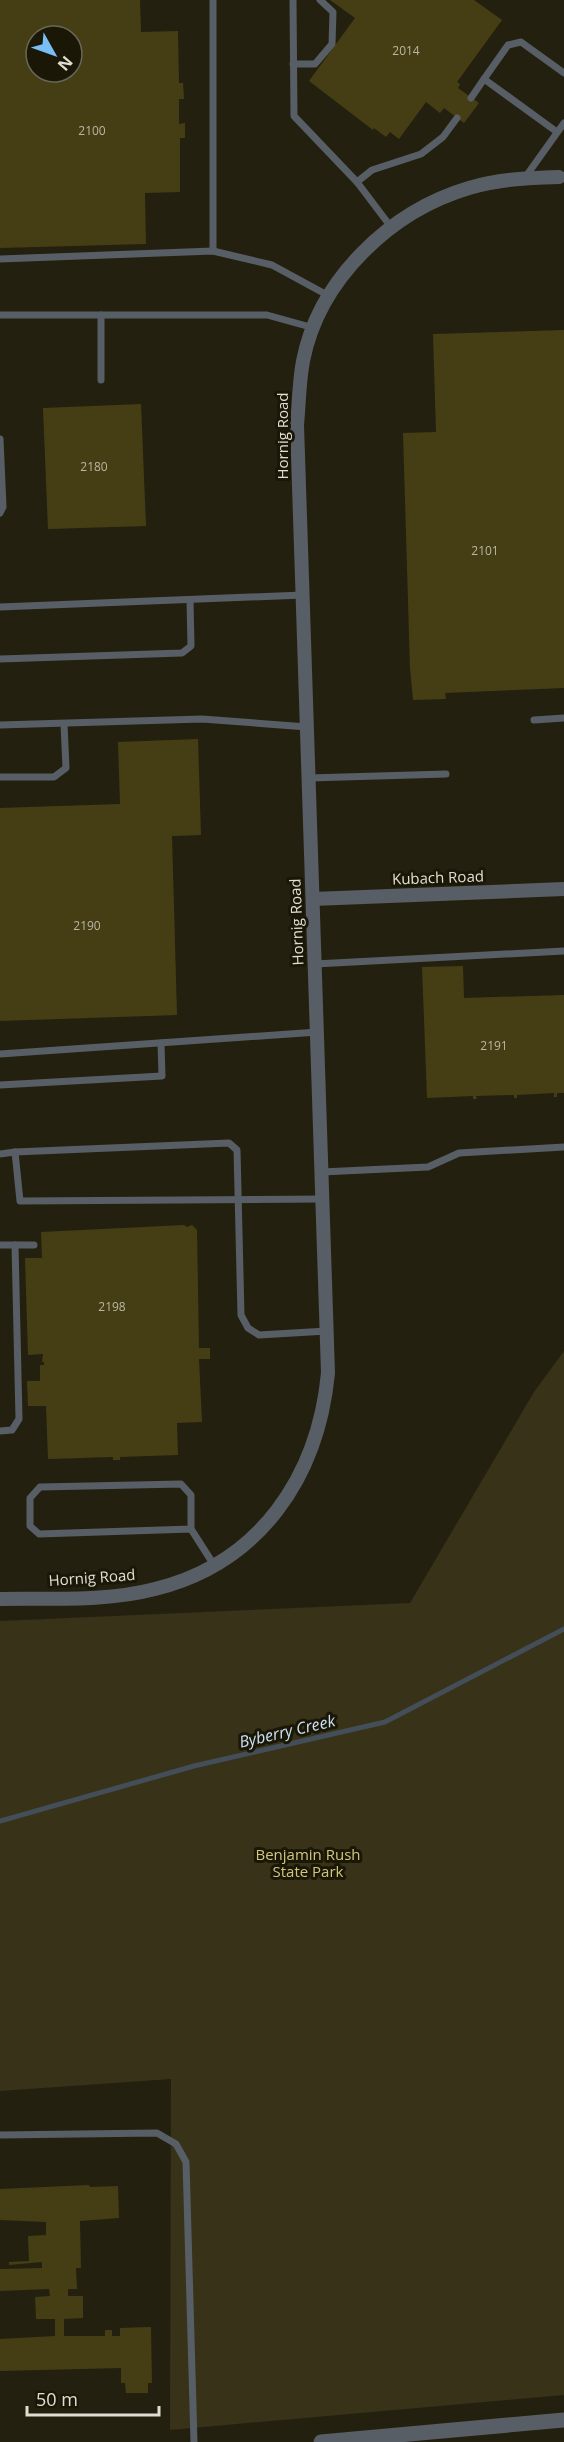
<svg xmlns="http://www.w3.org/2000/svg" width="564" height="2442" font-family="'Open Sans',sans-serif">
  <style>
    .green { fill: #373218 }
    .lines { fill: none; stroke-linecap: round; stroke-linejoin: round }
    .stream { stroke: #434e58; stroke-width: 5 }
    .building { fill: #453e14; fill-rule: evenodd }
    .service { stroke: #575e65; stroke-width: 7 }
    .minor { stroke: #575e65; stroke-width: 14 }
    .tertiary { stroke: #575e65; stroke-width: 15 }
    .labels { text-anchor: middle; stroke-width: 6; stroke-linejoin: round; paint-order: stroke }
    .number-label { font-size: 12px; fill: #b9b6a3 }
    .street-label { font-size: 15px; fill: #e0ded3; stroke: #1a1706 }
    .park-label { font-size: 15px; fill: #d2c580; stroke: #1a1706 }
    .water-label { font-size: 16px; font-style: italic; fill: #cce3f7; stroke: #1a1706 }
  </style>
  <rect width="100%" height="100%" fill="#24200f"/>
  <path class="green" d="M564,1351v1044l-394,35 1,-351 -171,12v-470l410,-18 124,-211z"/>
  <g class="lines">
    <path class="stream" d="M0,1821l194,-55 191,-44 179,-93"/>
  </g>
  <g class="building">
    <path d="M0,0h140l1,32 37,-1 1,52h4l1,16h-5v25l6,-1v15h-5v54l-35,1 1,51 -146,4zM36,36h36v36h-36z"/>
    <path d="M330,0h144l28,20 -45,62 3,2 -2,4 21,15 -15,20 -20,-15 -4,5 -14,-11 -27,37 -9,-7 -4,5 -12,-9 -1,2 -64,-49 46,-63z"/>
    <path d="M564,330v358l-119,5 1,6 -33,1 -3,-32 -7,-235 33,-1 -3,-98z"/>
    <path d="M141,404l5,122 -98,3 -5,-121z"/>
    <path d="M198,739l3,96 -29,1 5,179 -177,6v-213l120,-4 -2,-62z"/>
    <path d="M463,966l1,32 100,-3v98h-7v4h-3v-4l-37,2v3h-3v-3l-38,1 1,3h-4v-3l-46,2 -5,-131z"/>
    <path d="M184,1225l3,2 5,-2 5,5 2,118h11v11h-11l3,63 -25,1 1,32 -58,2v3h-7v-3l-65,2 -2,-53h-18l-1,-25h13v-16h4v-3h-2l1,-8 -15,1 -3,-97h17l-1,-26z"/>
    <path d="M89,2185l1,2 28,-1 1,32 -39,3 1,47h-5l1,21h-9v7h15v22l-19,1v17h41v-6h7v6h8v-8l31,-1 1,56h-4v10h-22l-1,-10h-4v-15l-121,3v-32l55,-3v-17h-19l-1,-22 15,-1 -1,-7 -49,2v-22l42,-1v-6l-33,3v-3l20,-1 -1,-25 18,-1v-13l-46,-2v-31z"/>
  </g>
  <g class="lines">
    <g class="service">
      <path d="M293,0l1,116 63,66 34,45"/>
      <path d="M293,64h22l17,-20 1,-32 -13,-12"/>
      <path d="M471,98l13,-19"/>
      <path d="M557,132l-73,-53 24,-34 13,-3 43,31"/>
      <path d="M524,179l40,-56"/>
      <path d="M357,182l15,-12 49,-16 22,-17 14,-19"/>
      <path d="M213,251v-251"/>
      <path d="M0,259l213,-8 59,14 57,31"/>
      <path d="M0,315h267l47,13"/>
      <path d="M101,380v-65"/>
      <path d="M0,439l3,68 -3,6"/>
      <path d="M0,607l303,-12"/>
      <path d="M0,659l182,-6 9,-7 -1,-46"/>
      <path d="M534,720l30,-2"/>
      <path d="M0,725l202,-6 105,8"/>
      <path d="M0,777h54l12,-9 -2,-44"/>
      <path d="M309,778l137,-4"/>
      <path d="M315,964l249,-13"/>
      <path d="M0,1054l318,-22"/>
      <path d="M0,1085l162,-9 -1,-33"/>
      <path d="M15,1152l214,-9 8,7 4,165 7,13 11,7 68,-4"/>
      <path d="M0,1154l15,-2 5,49 302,-2"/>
      <path d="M322,1172l106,-5 31,-14 105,-6"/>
      <path d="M0,1245h34"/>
      <path d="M0,1431l12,-1 7,-11 -4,-174"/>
      <path d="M191,1529v-34l-10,-11 -141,3 -10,11v28l9,8 152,-5 23,36"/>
      <path d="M0,2135l157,-2 19,11 10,18 8,280"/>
    </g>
    <g class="minor">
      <path d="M313,899l251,-10"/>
      <path d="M0,1599c51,-1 105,3 155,-10 105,-26 163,-112 173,-216l-31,-948c2,-21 2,-43 6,-64 16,-82 88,-150 166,-173 29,-9 60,-10 90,-11"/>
    </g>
    <path class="tertiary" d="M321,2442l243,-22"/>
  </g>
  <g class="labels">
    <g class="number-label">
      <text x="406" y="55">2014</text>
      <text x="92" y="135">2100</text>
      <text x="94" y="471">2180</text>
      <text x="485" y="555">2101</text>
      <text x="87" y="930">2190</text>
      <text x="494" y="1050">2191</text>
      <text x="112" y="1311">2198</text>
    </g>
    <g class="street-label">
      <text transform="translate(283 436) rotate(-90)" y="5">Hornig Road</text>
      <text transform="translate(438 878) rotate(-2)" y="5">Kubach Road</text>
      <text transform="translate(297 922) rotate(-92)" y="5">Hornig Road</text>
      <text transform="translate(92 1578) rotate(-4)" y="5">Hornig Road</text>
    </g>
    <g class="park-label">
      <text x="308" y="1860">Benjamin Rush<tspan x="308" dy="17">State Park</tspan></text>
    </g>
    <g class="water-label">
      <text transform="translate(287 1731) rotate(-13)" y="6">Byberry Creek</text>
    </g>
  </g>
  <g transform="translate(54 54) rotate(130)"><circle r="28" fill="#1a1706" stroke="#696758" stroke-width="1.5"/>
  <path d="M0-4.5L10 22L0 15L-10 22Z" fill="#78bff7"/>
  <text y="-9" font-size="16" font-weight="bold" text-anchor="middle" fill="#e0ded3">N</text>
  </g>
  <path d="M27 2406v9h132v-9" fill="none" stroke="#e0ded3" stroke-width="3"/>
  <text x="36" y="2406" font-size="18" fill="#e0ded3" stroke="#1a1706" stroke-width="4.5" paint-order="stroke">50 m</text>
</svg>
